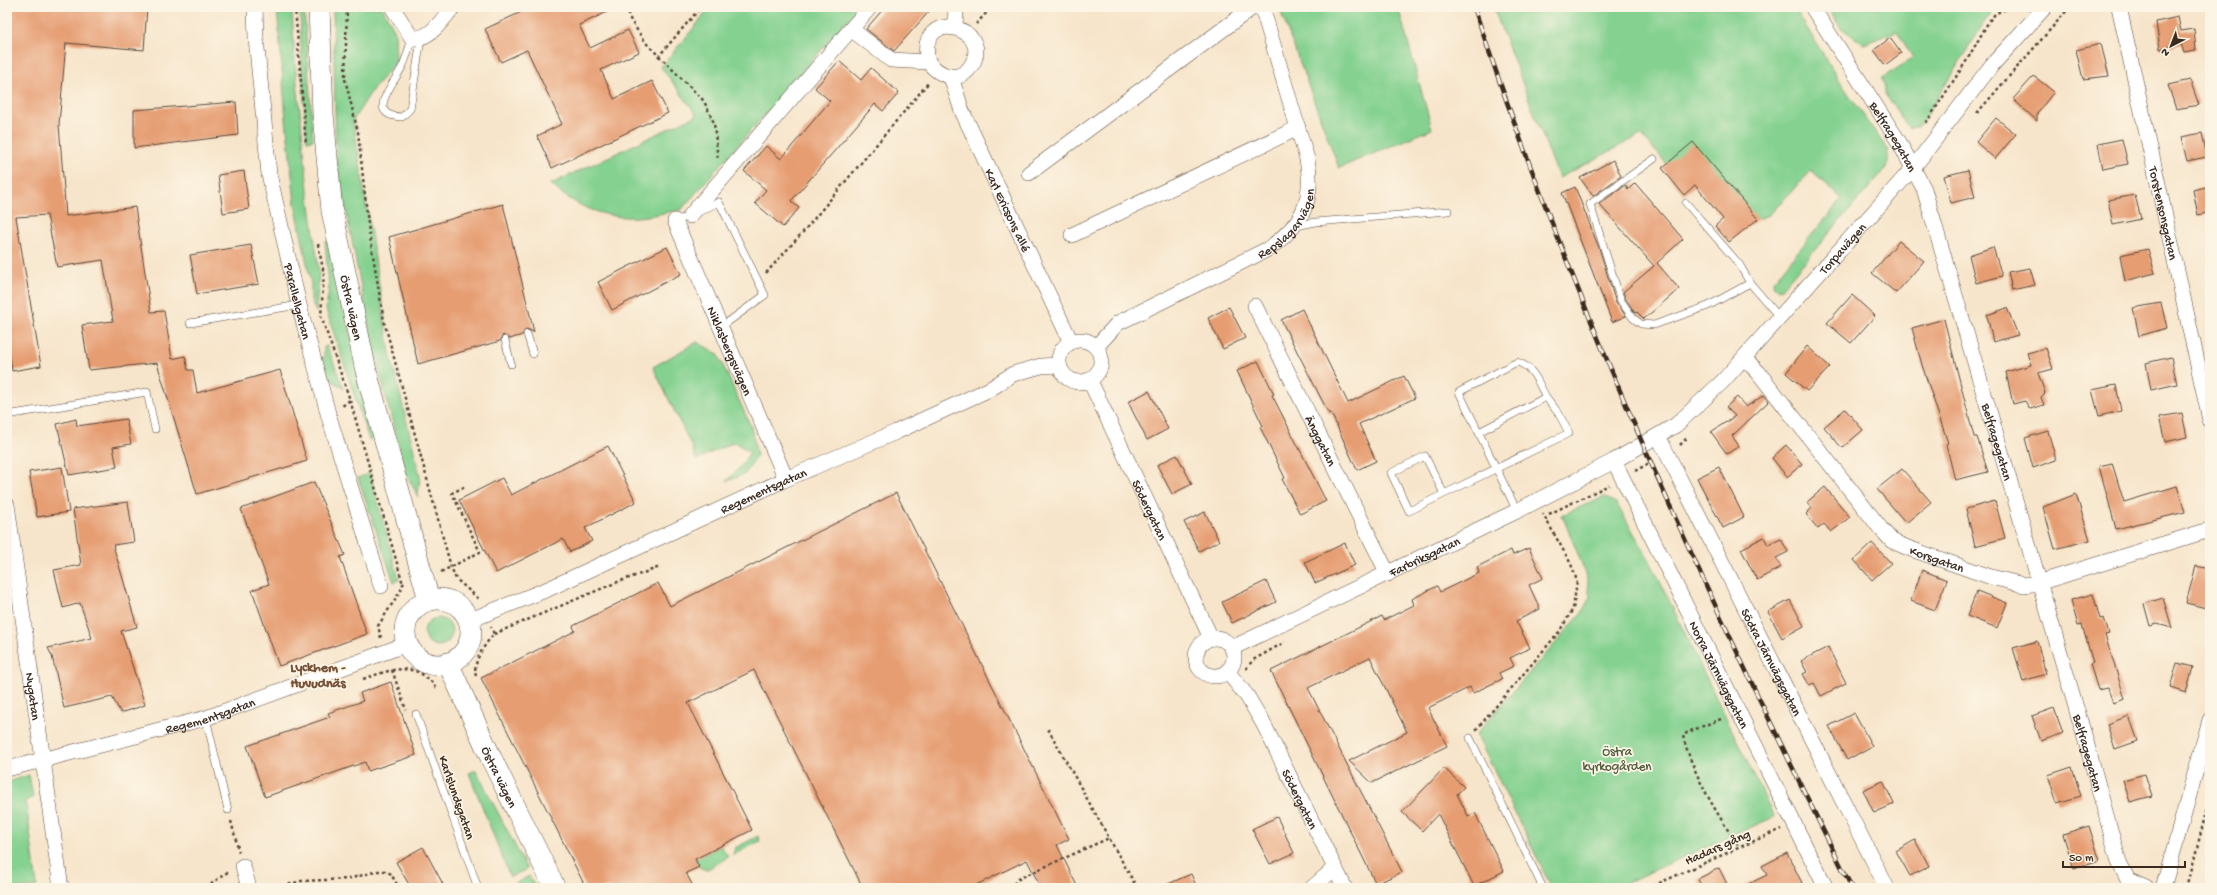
<svg xmlns="http://www.w3.org/2000/svg" width="2217" height="895" font-family="'Gochi Hand',sans-serif">
  <style>
    .green { fill: #84d190; stroke: #607e57 }
    .building { fill: #e69d72 }
    .lines { fill: none; stroke-linecap: round; stroke-linejoin: round }
    .lane-casing { stroke: #574638; stroke-width: 8 }
    .street-casing { stroke: #574638; stroke-width: 16 }
    .secondary-casing { stroke: #574638; stroke-width: 22 }
    .path { stroke: #574638; stroke-width: 2.5; stroke-dasharray: 3 3; stroke-linecap: butt }
    .lane { stroke: #fff; stroke-width: 7 }
    .street { stroke: #fff; stroke-width: 15 }
    .secondary { stroke: #fff; stroke-width: 21 }
    .rail-casing { stroke: #3b2a1e; stroke-width: 4.5 }
    .rail { stroke: #fcf5e5; stroke-width: 3; stroke-dasharray: 9; stroke-linecap: butt }
    .labels { text-anchor: middle; stroke-width: 3.5; stroke-linejoin: round; paint-order: stroke }
    .street-label { font-size: 13px; fill: #3b2a1e; stroke: #fcf5e5 }
    .park-label { font-size: 13px; fill: #515c40; stroke: #fcf5e5 }
    .neighbourhood-label { font-size: 14px; font-weight: bold; fill: #77523b; stroke: #fcf5e5 }
  </style>
  <rect width="100%" height="100%" fill="#fcf5e5"/>
  <filter id="ink" filterUnits="userSpaceOnUse"><feTurbulence type="fractalNoise" baseFrequency=".025" numOctaves="2"/><feDisplacementMap in="SourceGraphic" scale="8" xChannelSelector="R" yChannelSelector="G"/><feConvolveMatrix kernelMatrix="1 2 1 2 8 2 1 2 1" color-interpolation-filters="sRGB"/></filter>
  <filter id="wash" filterUnits="userSpaceOnUse"><feTurbulence type="fractalNoise" baseFrequency=".012" numOctaves="4" result="noise"/><feDisplacementMap in="SourceGraphic" scale="16" xChannelSelector="R" yChannelSelector="G"/><feGaussianBlur stdDeviation="0.9" result="paint"/><feColorMatrix in="noise" values="0 0 0 0 0 0 0 0 0 0 0 0 0 0 0 0 0 1.4 0 .05"/><feComposite in="paint" operator="in"/></filter>
  <g filter="url(#wash)">
    <rect width="100%" height="100%" fill="#f7e5cb"/>
    <g class="green">
      <path d="M277,7h15l2,45 14,138 11,82 -3,40 -5,-12v-16l-16,-81 -9,-84z"/>
      <path d="M300,7h4l9,133 -6,1 -5,-68z"/>
      <path d="M333,7h49l13,24 1,31 -23,27 -20,31 37,233 30,123 -2,21 -13,-26 -33,-128 -36,-184z"/>
      <path d="M711,7h148l-178,203c-14,2 -29,6 -43,7 -32,2 -65,-11 -87,-33l146,-69 -36,-48z"/>
      <path d="M1279,7h119l34,122 -93,39z"/>
      <path d="M1493,7h301l49,79 45,64v11l-2,7 -105,121 -7,-2 -1,-6 69,-82 -31,-28 -42,44 -11,4 -91,-55 -26,-29 -82,43z"/>
      <path d="M1827,7h169l-11,14 -64,103 -4,3 -8,1 -24,-34v-6l-3,-10 31,-20 -16,-27 -33,13 -23,-16z"/>
      <path d="M330,240l44,198 -5,2 -43,-131 3,-21 -4,-46z"/>
      <path d="M697,342l21,12 33,73 6,28 -12,19 -18,7 15,-16 8,-13 -16,-10 -38,18 -4,-13 -39,-80z"/>
      <path d="M327,346l17,43 -25,-19 -4,-10 9,-2v-11z"/>
      <path d="M370,473l29,107 -5,2 -36,-104z"/>
      <path d="M1604,497l12,6 33,56 125,258 -160,71h-62l-76,-154 105,-120 9,-17 -4,-23 -24,-59z"/>
      <circle cx="438" cy="632" r="14"/>
      <path d="M476,770l51,99 -17,8 -41,-104z"/>
      <path d="M29,775l4,22 -7,4 11,85 -5,2h-25v-106z"/>
      <path d="M758,836l2,5 -27,14 2,-7z"/>
      <path d="M721,846l7,11 -22,13 -7,-3 -4,-8z"/>
      <path d="M529,876l7,12h-22l-1,-3z"/>
    </g>
    <g id="blocks">
      <g class="building">
        <path d="M7,7h140l-3,43 -78,-7 -7,81 7,92 69,-9 16,105 13,-1 8,48 13,-3 3,14h5l4,23 83,-23 27,91 -110,33 -40,-131 -68,7 -7,-45 31,-4 -10,-61 -46,7 -10,-52 -31,2 25,149 -29,5 -5,-36z"/>
        <path d="M532,7h86l-39,18 11,23 38,-18 11,22 -38,18 13,29 38,-18 16,32 -116,55 -15,-32 25,-12 -35,-74 -26,12 -16,-33z"/>
        <path d="M885,7h48l-39,44 -28,-22z"/>
        <path d="M2178,17l3,14 13,-2 2,21 -12,2 -3,-8 -21,5 -4,-27z"/>
        <path d="M1890,38l11,15 -16,12 -11,-15z"/>
        <path d="M2101,44l8,32 -26,3 -7,-29z"/>
        <path d="M839,61l22,19 10,-12 28,25 -16,18 -8,-7 -84,97 8,7 -16,19 -28,-24 11,-13 -22,-19 22,-25 15,13 49,-58 -15,-13z"/>
        <path d="M2034,76l20,16 -17,21v8l-24,-22z"/>
        <path d="M2190,80l9,25 -23,4 -8,-24z"/>
        <path d="M236,102l2,33 -104,13v-38z"/>
        <path d="M1996,118l20,16 -21,25 -19,-17z"/>
        <path d="M2202,133l5,24 -20,4 -6,-24z"/>
        <path d="M2122,139l6,25 -25,5 -5,-25z"/>
        <path d="M1693,142l65,77 -29,23 -14,-16 8,-7 -28,-34 -11,10 -22,-27z"/>
        <path d="M1613,160l8,16 -28,20 -13,-18z"/>
        <path d="M1968,170l7,27 -24,6 -7,-27z"/>
        <path d="M244,171l5,38 -26,4 -5,-38z"/>
        <path d="M1635,183l48,56 -26,24 22,26 -35,30 -7,-7 -2,1 -9,-14 -3,-7 31,-26 -55,-62 27,-19 2,5z"/>
        <path d="M2210,186v26l-12,3 -5,-25z"/>
        <path d="M1575,187l24,61 17,55 10,13 -14,6 -50,-129z"/>
        <path d="M2135,195l6,24 -28,6 -5,-25z"/>
        <path d="M503,204l31,128 -8,-3 -4,6 -12,4 -7,-4 -3,6 -82,23 -29,-127z"/>
        <path d="M1899,241l25,20 -28,32 -24,-20z"/>
        <path d="M251,245l8,39 -62,10 -7,-39z"/>
        <path d="M667,247l14,27 -69,36 -14,-28z"/>
        <path d="M1993,247l9,29 -26,7 -7,-28z"/>
        <path d="M2148,249l7,24 -30,8 -5,-26z"/>
        <path d="M2030,268l5,17 -23,5 -4,-18z"/>
        <path d="M1852,295l23,21 -24,27 -24,-20z"/>
        <path d="M2161,303l6,25 -28,8 -6,-28z"/>
        <path d="M1229,307l16,31 -22,11 -15,-31z"/>
        <path d="M2007,308l11,27 -25,7 -6,-27z"/>
        <path d="M1302,309l46,94 56,-27 11,22 -56,26 17,37 -19,9 -26,-57 -2,1 -48,-94z"/>
        <path d="M1944,319l30,118h3l11,35 -33,8 -9,-36 2,-1 -26,-78 -10,-37z"/>
        <path d="M1807,346l23,21 -23,24 -21,-18z"/>
        <path d="M2046,348l7,21 -15,4 7,20 -4,4 3,8 -14,4 -5,-8 -12,3 -7,-32 25,-7 -4,-12z"/>
        <path d="M2171,357l6,27 -26,6 -5,-27z"/>
        <path d="M1258,361l16,33 -2,1 54,106 -26,13 -18,-35 3,-1 -25,-51 3,-1 -26,-55z"/>
        <path d="M2116,385l5,26 -22,5 -7,-26z"/>
        <path d="M1149,391l19,38 -21,11 -19,-38z"/>
        <path d="M1764,395l5,6 -37,35 7,10 -12,8 -16,-22 24,-16 -9,-9 11,-10 9,10z"/>
        <path d="M1845,409l18,21 -21,18 -18,-21z"/>
        <path d="M2182,413l5,24 -22,5 -6,-25z"/>
        <path d="M76,419l1,7 49,-7 5,25 -18,3 4,20 -48,8 -12,-51z"/>
        <path d="M2048,431l8,29 -23,8 -8,-30z"/>
        <path d="M1786,445l16,19 -15,13 -15,-19z"/>
        <path d="M608,446l28,56 -51,26 7,13 -22,11 -7,-13 -67,34 -37,-73 43,-22 9,17z"/>
        <path d="M1177,455l15,29 -20,10 -15,-29z"/>
        <path d="M2112,463l12,39 53,-16 8,26 -69,17 -17,-63z"/>
        <path d="M62,467l7,45 -32,5 -8,-45z"/>
        <path d="M1719,467l25,50 -21,11 -26,-50z"/>
        <path d="M1902,469l29,33 -25,21 -29,-34z"/>
        <path d="M314,482l31,73 -5,2 27,77 -88,32 -27,-76 17,-6 -28,-75z"/>
        <path d="M1825,487l25,30 -19,15 -7,-8 -6,5 -12,-15 6,-6 -5,-6z"/>
        <path d="M896,493l173,346 -12,6 21,43h-37l-14,-28 -57,28h-107l-109,-218 -66,33 64,127 -57,29 4,8 -13,6 8,15h-108l-105,-210 94,-47 -2,-5 85,-43 12,23z"/>
        <path d="M2076,494l14,46 -35,9 -12,-42z"/>
        <path d="M1995,501l10,37 -30,8 -9,-37z"/>
        <path d="M128,502l6,40 -21,3 24,82 -16,4 24,74 -24,8 -9,-16 -48,11 -12,-52 -4,-8 44,-10 -12,-35 -17,5 -9,-38 27,-5 -8,-56z"/>
        <path d="M1205,512l14,29 -20,10 -15,-29z"/>
        <path d="M1764,537l4,8 13,-6 7,13 -12,6 5,9 -24,13 -16,-31z"/>
        <path d="M1345,543l10,22 -40,18 -10,-21z"/>
        <path d="M1872,543l19,20 -19,17 -18,-20z"/>
        <path d="M1529,548l14,30 -14,7 11,24 -24,12 14,27 -20,10 4,8 -15,7 3,6 -29,14 -3,-6 -42,21 19,38 -75,37 -23,-22 58,-29 -37,-75 -62,31 94,184 -26,12 -105,-213 111,-55 2,4 30,-15 -2,-6 25,-13 3,6 39,-19 -2,-6 34,-17 2,5z"/>
        <path d="M2196,566l14,3v40l-24,-6z"/>
        <path d="M1922,570l25,10 -12,30 -24,-9z"/>
        <path d="M1266,581l10,21 -44,21 -10,-21z"/>
        <path d="M1977,591l30,12 -10,25 -30,-12z"/>
        <path d="M2093,594l7,25 4,-1 5,16 -4,1 20,64 -12,4 -5,-15 -10,2 -8,-26 3,-1 -11,-38 -4,1 -7,-26z"/>
        <path d="M2163,598l9,30 -15,-4 -7,2 -6,-22z"/>
        <path d="M1790,600l14,26 -22,12 -14,-26z"/>
        <path d="M2037,641l9,33 -23,7 -10,-33z"/>
        <path d="M1828,647l18,36 -25,13 -7,-13 -5,2 -6,-11 4,-2 -6,-11z"/>
        <path d="M2177,663l16,4 -7,26 -16,-5z"/>
        <path d="M391,682l25,73 -48,16 -3,-9 -100,35 -18,-51 83,-29 -2,-4 35,-12 -3,-8z"/>
        <path d="M2054,708l9,25 -22,8 -9,-25z"/>
        <path d="M1854,713l18,33 -25,14 -18,-34z"/>
        <path d="M2129,716l9,25 -23,8 -8,-25z"/>
        <path d="M2072,767l9,29 -24,7 -9,-28z"/>
        <path d="M1444,768l20,19 -7,7 11,22 7,-3 29,58 -30,15 -36,-72 -16,17 -20,-19z"/>
        <path d="M2145,774l7,22 -22,6 -7,-22z"/>
        <path d="M1883,781l11,23 -20,9 -11,-23z"/>
        <path d="M1277,817l17,36 -24,11 -18,-35z"/>
        <path d="M2089,826l11,35 -26,8 -11,-35z"/>
        <path d="M1915,840l14,26 -19,10 -14,-25z"/>
        <path d="M423,847l22,41h-34l-15,-26z"/>
        <path d="M1787,853l15,30 -9,5h-53l27,-13 -5,-9z"/>
        <path d="M1719,868l10,20h-27l-4,-9z"/>
        <path d="M1191,874l6,14h-38z"/>
      </g>
    </g>
  </g>
  <g filter="url(#ink)">
    <use href="#blocks" fill-opacity="0" stroke="#574638" stroke-width="1"/>
    <g class="lines">
      <g class="lane-casing">
        <g id="lane">
          <path d="M412,38c-3,9 -5,19 -9,27 -6,15 -41,51 -1,52l8,-8 11,-70"/>
          <path d="M1654,159l-64,45 31,97 12,17 8,6 13,1 54,-19 42,-23 30,35"/>
          <path d="M1686,203l53,61 11,19"/>
          <path d="M675,221l15,-5 29,-14 46,93 -44,32"/>
          <path d="M1296,226l20,-4 132,-11"/>
          <path d="M190,323l109,-18"/>
          <path d="M527,334l6,20"/>
          <path d="M505,340l6,24"/>
          <path d="M7,415l140,-23 8,37"/>
          <path d="M1479,432l67,-35c-8,-14 -12,-30 -29,-35l-58,30 58,119"/>
          <path d="M1444,494l-35,17 -18,-38 34,-17 19,38 125,-61 -10,-19 -13,-17"/>
          <path d="M416,714l62,174"/>
          <path d="M206,718l22,92"/>
          <path d="M1470,738l73,150"/>
        </g>
      </g>
      <g class="street-casing">
        <g id="street">
          <path id="s1" d="M255,7l1,31 13,136 30,131 30,112 52,169"/>
          <path d="M392,7l20,31c18,2 30,-18 41,-31"/>
          <path id="s2" d="M1812,7l87,135 25,47 161,549 34,124 9,18 18,8"/>
          <path id="s3" d="M2119,7l91,413"/>
          <path d="M955,27l1,-20"/>
          <path d="M851,29l40,31 37,2c11,13 30,23 43,4 25,-39 -56,-61 -43,-4"/>
          <path id="s4" d="M951,77l11,34 109,231"/>
          <path d="M1029,173l224,-166"/>
          <path d="M690,216l180,-209"/>
          <path id="s5" d="M675,221l111,258"/>
          <path d="M1072,235l226,-107"/>
          <path id="s6" d="M1255,306l133,268"/>
          <circle cx="1080" cy="361" r="21"/>
          <path id="s7" d="M1096,347l22,-24 150,-74c34,-24 47,-48 39,-90l-45,-152"/>
          <path id="s8" d="M1744,358l14,14 123,157 11,12 16,7 83,29 33,8 14,-2 171,-53"/>
          <path id="s9" d="M1090,381l121,257"/>
          <path id="s10" d="M1658,436l229,452"/>
          <path id="s11" d="M1614,461l212,427"/>
          <path id="s12" d="M7,505l54,383"/>
          <path id="s13" d="M468,621l80,-32 238,-110 110,-47 94,-43 23,-15 28,-8 18,-1"/>
          <circle cx="1215" cy="657" r="19"/>
          <path id="s14" d="M1232,648l285,-137 97,-50 62,-36 47,-44 190,-213 79,-103 53,-58"/>
          <path id="s15" d="M1227,671l20,25 16,27 82,165"/>
          <path id="s16" d="M7,769l199,-51 201,-74"/>
          <path d="M243,866l6,22"/>
          <path d="M1312,888l23,-20"/>
          <path d="M2163,888l47,-168"/>
        </g>
      </g>
      <g class="secondary-casing">
        <g id="secondary">
          <path id="s17" d="M319,7l4,107 9,97 34,160 63,229"/>
          <circle cx="438" cy="632" r="33"/>
          <path id="s18" d="M448,663l44,97 63,128"/>
        </g>
      </g>
      <g class="path">
        <path d="M295,7l11,137"/>
        <path d="M347,7l-2,72 13,53 11,100 15,89 67,246 5,12 24,21"/>
        <path d="M625,7l6,14 15,22 58,58 10,22 4,37"/>
        <path d="M976,24l16,-17"/>
        <path d="M658,57l43,-50"/>
        <path d="M1977,113l93,-106"/>
        <path d="M1926,123l41,-63 22,-39 7,-8 16,-6"/>
        <path d="M318,244l6,30 -3,42 29,84 -9,7"/>
        <path d="M766,273l37,-41 126,-150"/>
        <path d="M350,400l53,184"/>
        <path d="M1680,445l7,-7"/>
        <path d="M1635,471l18,-10"/>
        <path d="M1549,514l60,-29"/>
        <path d="M441,572l39,-20 -28,-59 14,-7"/>
        <path d="M494,634l121,-51 45,-16"/>
        <path d="M381,638l-3,-12 23,-36 2,-6 2,-1"/>
        <path d="M1246,669l7,-9 32,-18"/>
        <path d="M392,670l14,40"/>
        <path d="M476,676c-4,-14 9,-32 18,-42l-3,-7"/>
        <path d="M363,679c30,-10 53,-20 75,11"/>
        <path d="M1721,719l-33,13 -5,4c10,39 34,78 56,111"/>
        <path d="M1048,729l89,159"/>
        <path d="M1476,730l83,-98 14,-23 4,-28 -6,-17 -28,-50"/>
        <path d="M231,821l8,31"/>
        <path d="M206,888l23,-17"/>
        <path d="M277,888l24,-7 47,-2 30,-8h8l5,3 8,14"/>
        <path d="M1009,888l11,-10 89,-40"/>
        <path d="M1648,888l133,-59"/>
        <path d="M2187,888l23,-92"/>
      </g>
      <use href="#lane" class="lane"/>
      <use href="#street" class="street"/>
      <use href="#secondary" class="secondary"/>
      <g class="rail-casing">
        <path id="rail" d="M1474,7c101,303 235,596 378,881"/>
      </g>
      <use href="#rail" class="rail"/>
    </g>
  </g>
  <g class="labels">
    <g class="street-label">
      <text dy="5" stroke="none"><textPath href="#s2" startOffset="153">Belfragegatan</textPath></text>
      <text dy="5" stroke="none"><textPath href="#s4" startOffset="145">Karl Ericsons allé</textPath></text>
      <text dy="5" stroke="none"><textPath href="#s3" startOffset="211">Torstensonsgatan</textPath></text>
      <text dy="5" stroke="none"><textPath href="#s7" startOffset="232">Repslagarvägen</textPath></text>
      <text dy="5" stroke="none"><textPath href="#s14" startOffset="740">Torpavägen</textPath></text>
      <text dy="5" stroke="none"><textPath href="#s1" startOffset="298">Parallellgatan</textPath></text>
      <text dy="5" stroke="none"><textPath href="#s17" startOffset="303">Östra vägen</textPath></text>
      <text dy="5" stroke="none"><textPath href="#s5" startOffset="141">Niklasbergsvägen</textPath></text>
      <text dy="5" stroke="none"><textPath href="#s6" startOffset="150">Änggatan</textPath></text>
      <text dy="5" stroke="none"><textPath href="#s2" startOffset="477">Belfragegatan</textPath></text>
      <text dy="5" stroke="none"><textPath href="#s13" startOffset="323">Regementsgatan</textPath></text>
      <text dy="5" stroke="none"><textPath href="#s9" startOffset="142">Södergatan</textPath></text>
      <text dy="5" stroke="none"><textPath href="#s14" startOffset="213">Farbriksgatan</textPath></text>
      <text dy="5" stroke="none"><textPath href="#s8" startOffset="284">Korsgatan</textPath></text>
      <text dy="5" stroke="none"><textPath href="#s10" startOffset="253">Södra Järnvägsgatan</textPath></text>
      <text dy="5" stroke="none"><textPath href="#s11" startOffset="238">Norra Järnvägsgatan</textPath></text>
      <text dy="5" stroke="none"><textPath href="#s12" startOffset="193">Nygatan</textPath></text>
      <text dy="5" stroke="none"><textPath href="#s16" startOffset="210">Regementsgatan</textPath></text>
      <text dy="5" stroke="none"><textPath href="#s2" startOffset="801">Belfragegatan</textPath></text>
      <text dy="5" stroke="none"><textPath href="#s18" startOffset="125">Östra vägen</textPath></text>
      <text transform="translate(458 797) rotate(71)" y="5">Karlslundsgatan</text>
      <text dy="5" stroke="none"><textPath href="#s15" startOffset="148">Södergatan</textPath></text>
      <text transform="translate(1717 846) rotate(-24)" y="5">Hadars gång</text>
    </g>
    <g class="park-label">
      <text x="1617" y="755">Östra<tspan x="1617" dy="15">kyrkogården</tspan></text>
    </g>
    <g class="neighbourhood-label">
      <text x="318" y="671">Lyckhem -<tspan x="318" dy="16">Huvudnäs</tspan></text>
    </g>
  </g>
  <rect width="2217" height="895" fill="none" stroke="#fcf5e5" stroke-width="24"/>
  <g transform="translate(2171 46) rotate(222)" stroke="#fcf5e5" stroke-width="3" paint-order="stroke">
  <path d="M0-3L7 15L0 10L-7 15Z" fill="#3b2a1e"/>
  <text y="-6" font-size="11" font-weight="bold" text-anchor="middle" fill="#3b2a1e">N</text>
  </g>
  <path d="M2063 861v6h122v-6" fill="none" stroke="#3b2a1e" stroke-width="2"/>
  <text x="2069" y="861" font-size="12" fill="#3b2a1e" stroke="#fcf5e5" stroke-width="3" paint-order="stroke">50 m</text>
</svg>
